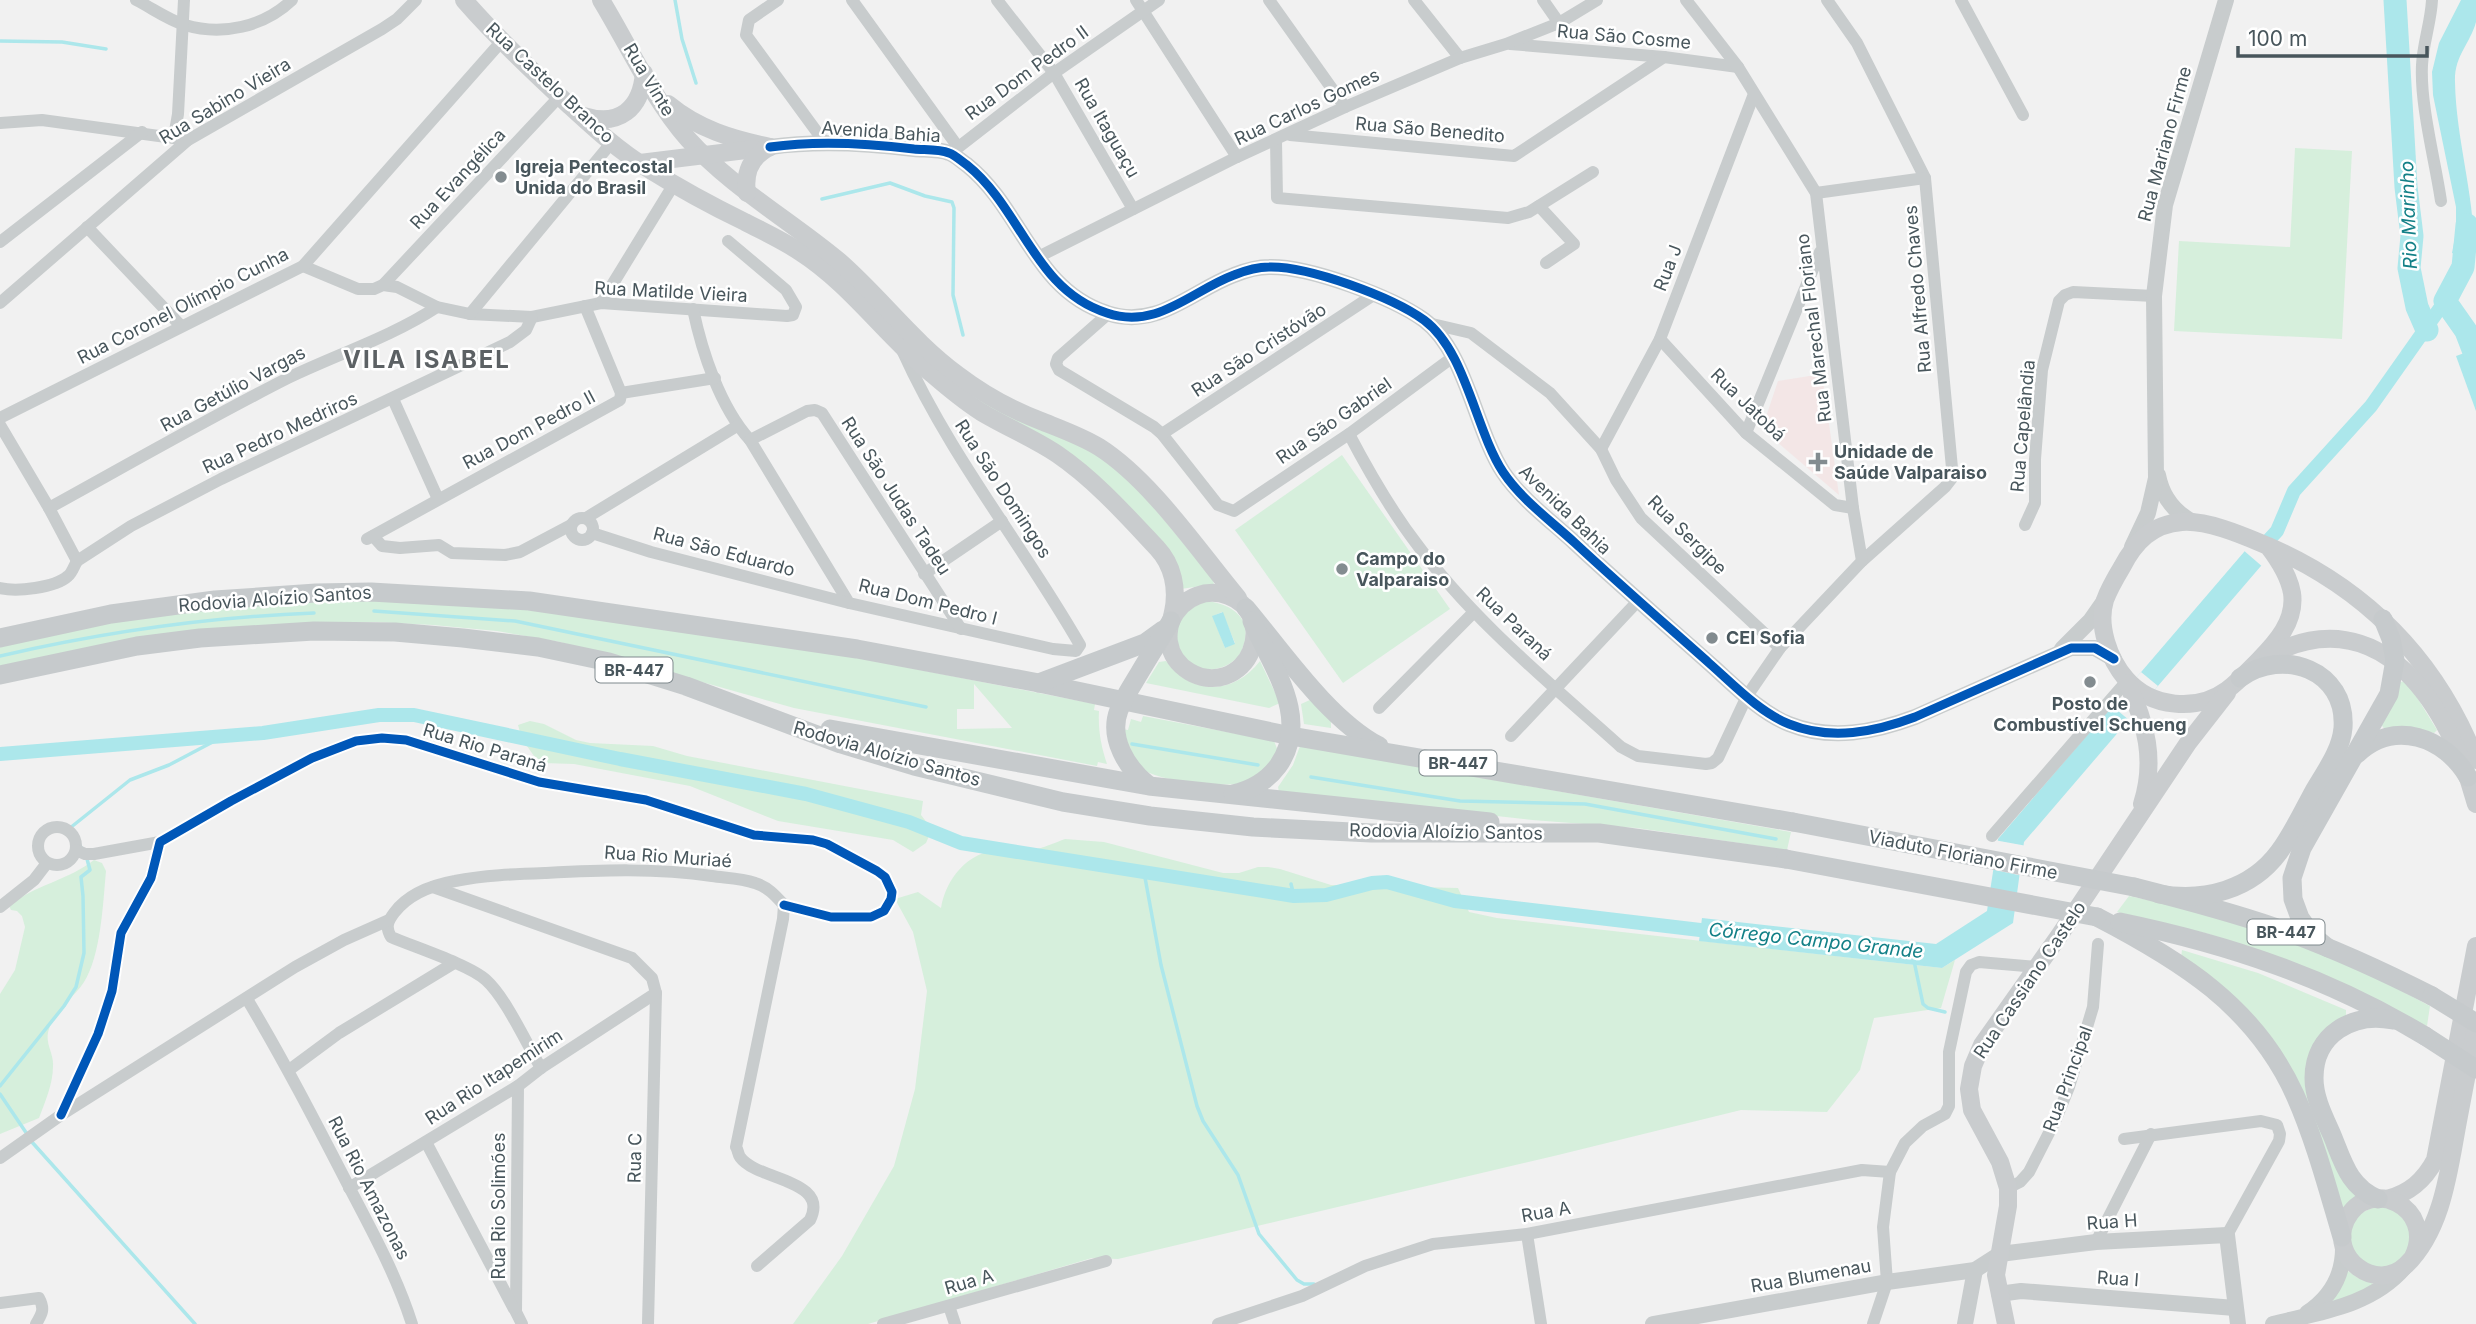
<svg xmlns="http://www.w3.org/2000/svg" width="2476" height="1324" font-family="Inter,sans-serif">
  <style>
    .medical { fill: #f3e6e6 }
    .green { fill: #d6efdc; fill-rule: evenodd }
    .water { fill: #ace7eb }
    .pier { fill: #f1f1f1 }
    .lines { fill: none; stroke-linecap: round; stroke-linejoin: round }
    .stream { stroke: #ace7eb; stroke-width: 3.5 }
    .canal { stroke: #ace7eb; stroke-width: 14 }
    .river { stroke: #ace7eb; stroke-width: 23 }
    .minor { stroke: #c8cccd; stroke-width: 12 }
    .tertiary { stroke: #c8cccd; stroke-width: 16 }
    .secondary { stroke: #c9ccce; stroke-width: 18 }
    .primary { stroke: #c6cacc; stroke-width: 19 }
    .primary-bridge { stroke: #c6cacc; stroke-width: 19 }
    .cycleway-casing { stroke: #fff; stroke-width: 13 }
    .cycleway { stroke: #0057b8; stroke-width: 9 }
    .poi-dot { fill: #838c90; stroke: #fff; stroke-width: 2.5 }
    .labels { text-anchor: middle; stroke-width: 5; stroke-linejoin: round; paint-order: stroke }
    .shield { fill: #fff; stroke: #7f898d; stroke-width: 2 }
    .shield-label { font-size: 16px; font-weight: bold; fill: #48565c }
    .street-label { font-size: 18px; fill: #48565c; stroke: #fff }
    .poi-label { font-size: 18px; font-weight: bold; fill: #48565c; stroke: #fff; text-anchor: start }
    .water-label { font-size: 19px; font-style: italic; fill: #138087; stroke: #fff }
    .district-label { font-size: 24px; font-weight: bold; letter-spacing: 2px; fill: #5c6164; stroke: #fff }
  </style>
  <rect width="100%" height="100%" fill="#f1f1f1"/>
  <path class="medical" d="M1822,374l17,121 -77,-66 16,-48z"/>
  <g class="green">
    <path d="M2295,148l57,3 -10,188 -168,-8 5,-90 111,6z"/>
    <path d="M911,343l176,103 45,35 80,97 2,6 -33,5 -76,-105 -133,-85z"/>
    <path d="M1342,455l108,154 -107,74 -108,-153z"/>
    <path d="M300,601h127l132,12 264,38 272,53 -1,6 5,1c-1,19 2,35 8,53l-9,-2 -1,4 -303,-58 -234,-66 -63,-11 -64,-6 -58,-3 -64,1 -311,45v-23l115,-23 54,-8zM974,684l38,44 -55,1v-20h17z"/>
    <path d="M1207,601c25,3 47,18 36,46 -3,9 -9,15 -18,19 -42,19 -74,-46 -18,-65zM1222,612l13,31 -10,5 -12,-32z"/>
    <path d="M1166,661c26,35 68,34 94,0l20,42 -11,5 -123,-25 13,-21z"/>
    <path d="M2407,681l30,49 -3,3 -21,-6 -28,3 -4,-6 19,-42z"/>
    <path d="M1312,699l19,21v8l-27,-4 -3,-20z"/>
    <path d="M1143,716l131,25 4,10c-5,11 -14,23 -25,29 -18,10 -90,2 -107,-9 -14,-9 -18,-27 -24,-42l6,1 3,-11 10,3z"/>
    <path d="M530,721l14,3 32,16 14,3 63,3 34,10 236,45 -2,14 11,14 -6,14 -13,9 -20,-12 -115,-19 -88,-35 -116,-22 -31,-1 -9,-7 -12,-17 -4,-14z"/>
    <path d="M1300,746l491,86 -4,18 -150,-22 -105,-8 -253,-28 -1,-5 15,-22z"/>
    <path d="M1065,839l39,3 119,31h16l19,-6h10l12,2 51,16 127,3 11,24 28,6 445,50 13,-8 -14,48 -67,10 -14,52 -33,42 -86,-2 -187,46 -436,103 -26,-1 -224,66h-75l49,-68 52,-90 21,-77 12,-98 -14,-59 -18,-33 23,-7 23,16c5,-29 26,-56 58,-58 12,0 23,2 34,0 10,-2 21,-7 32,-11z"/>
    <path d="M94,860l8,3 4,8c-3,32 -5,84 -22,111 -11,17 -29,27 -35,47 -5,14 5,24 4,37 0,18 -8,36 -14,52l-39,16v-140l15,-24 10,-43 -3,-11 -5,-5 -6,-1 -2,-4c25,-21 60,-26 85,-46z"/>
    <path d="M2129,896l86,18 137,51 78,41 -3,20 -218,-92 -92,-22z"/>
    <path d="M2182,950l76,23 88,37v7l-36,37 46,144 -14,14 -42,-121 -119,-133z"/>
    <path d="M2379,1204l25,11 9,26 -14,23 -21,5c-32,-17 -32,-16 -24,-52z"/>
    <path d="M2345,1269l13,9 14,4 2,6 -38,17 -5,-8z"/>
  </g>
  <g class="water">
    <path d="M2461,0h15c0,7 0,15 0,22 -6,22 -22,34 -21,60 1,59 21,117 19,177l-22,-6 4,-21v-25l-23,-112 -1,-23 7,-29z"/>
    <path d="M2476,349v62l-20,-55z"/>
    <path d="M2268,524l17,14 -261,304 -11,81 -71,45 -243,-27 3,-23 234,26 51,-33 11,-72z"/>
    <path d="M1223,612l12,32 -10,4 -13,-32z"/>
  </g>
  <g class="pier">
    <path d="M2268,520l21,18 -25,30 -22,-19z"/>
    <path d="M2141,672l17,14 -29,34 -17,-14z"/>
    <path d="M1994,840l33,6 -4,30 -33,-7z"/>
  </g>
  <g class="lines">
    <g class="stream">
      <path d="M675,0l7,39 14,44"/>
      <path d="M0,41l62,1 44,7"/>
      <path d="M822,199l68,-16 35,13 27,6 2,6 -1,87 10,40"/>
      <path d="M374,611l141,10 411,86"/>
      <path d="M0,656c104,-24 208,-39 314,-43"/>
      <path d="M1132,744l126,21"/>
      <path d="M1311,777l149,24 125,3 191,35"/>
      <path d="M82,849l-12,-21 60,-48 39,-15 55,-29"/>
      <path d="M1144,872l17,93 36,141 6,15 35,54 21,59 38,46 7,4h10"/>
      <path d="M1291,884l3,12"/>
      <path d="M1914,961l9,43 5,4 17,4"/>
      <path d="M0,1086l64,-80 12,-19 8,-34 -1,-57 -2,-19 9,-7 -3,-11"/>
      <path d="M0,1094l27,40"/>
      <path d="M31,1141l164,183"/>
    </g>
    <g class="canal">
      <path d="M2265,544l12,-13 17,-40 77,-85 74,-105"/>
      <path d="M0,754l263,-21 116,-18h35l206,44 186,35 103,28 52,21 333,53 32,-1 46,-12 15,-1 68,19 262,31"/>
    </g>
    <g class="river">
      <path d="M2395,0l11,187 6,49 -3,32 8,39 10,23"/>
      <path d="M2467,225l-4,42 -18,34 21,30 10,26"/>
    </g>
    <g class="minor">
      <path d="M136,0c16,8 32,20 49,25 37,11 79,2 107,-25"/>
      <path d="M778,0l-29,20 -3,15 79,108"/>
      <path d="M852,0l106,147"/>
      <path d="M997,0l57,73 79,136"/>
      <path d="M1136,0l101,157"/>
      <path d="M1269,0l76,107"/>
      <path d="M1414,0l46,58"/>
      <path d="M1543,0l16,23"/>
      <path d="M1827,0l30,43 68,135 27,290v10l-7,9 -83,74"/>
      <path d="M1961,0l62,115"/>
      <path d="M2432,0c-1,22 -9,43 -10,65 -2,40 13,95 19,136"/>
      <path d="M1510,44l154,13 74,10"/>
      <path d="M0,123l42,-3 146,20"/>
      <path d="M1290,135l224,21 150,-99"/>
      <path d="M174,137l4,-23 6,-114"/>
      <path d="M1276,141l1,57 231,20 21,-6 64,-40"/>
      <path d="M951,153l103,-80 105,-73"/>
      <path d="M1816,193l109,-15"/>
      <path d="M1539,206l35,38 -28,19"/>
      <path d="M87,227l94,99"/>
      <path d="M0,242l142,-110"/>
      <path d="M1036,258l201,-101 108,-50 115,-49 46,-14 53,-21 38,-23"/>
      <path d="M303,266l55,23h16l9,-4 14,2 40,20 33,7 62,3 69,-14 186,13 6,-1 3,-8 -10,-17 -58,-49"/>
      <path d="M383,285l177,-189"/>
      <path d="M0,303l188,-163 194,-111 15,-10 19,-19"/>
      <path d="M601,303l73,-119"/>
      <path d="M693,309c9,43 27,98 57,131l99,163 204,46 23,2 4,-6c-56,-98 -130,-189 -177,-293"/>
      <path d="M470,314l142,-172"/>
      <path d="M1108,314l-50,44 -2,6 3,6 95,57 8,7 56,71 16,6 115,-77 104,-77"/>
      <path d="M1428,323l43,10 79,60 51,56 15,31 25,38 139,130"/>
      <path d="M1660,339l86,94 89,72 18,3"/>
      <path d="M621,393l94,-15"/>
      <path d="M393,399l45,100"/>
      <path d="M0,418l303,-152 198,-224"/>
      <path d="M0,425l49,83 28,53"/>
      <path d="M1746,433l74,-181"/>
      <path d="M1162,434l213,-140"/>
      <path d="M1349,434c20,38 41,75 67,109 57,78 134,140 205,204l17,9 68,8 6,-1 6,-5 29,-62 33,-48 82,-87 -9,-53 -37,-315 -78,-126 -52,-67"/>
      <path d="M750,440l57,-29 8,-1 7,3 139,216"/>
      <path d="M1601,449l59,-110 94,-245"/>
      <path d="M49,508c80,-44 158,-89 239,-130 50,-24 103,-41 149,-71"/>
      <circle cx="582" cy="529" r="11"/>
      <path d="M586,518l151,-92"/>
      <path d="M2025,525l10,-22v-44l7,-89 17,-69 6,-6 8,-3 81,4"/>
      <path d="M592,533l59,19 198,51"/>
      <path d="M373,536l9,10 18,2 39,-3 13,8 53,2 15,-3 51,-27"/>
      <path d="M367,539l253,-139 1,-7 -36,-87"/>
      <path d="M77,561l54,-35 90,-47 289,-137 16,-12 6,-13"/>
      <path d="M924,574l78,-53"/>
      <path d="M0,588c16,4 55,0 68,-12 4,-3 6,-10 9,-15"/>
      <path d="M1379,708l95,-96"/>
      <path d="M1511,736l127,-135"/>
      <circle cx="57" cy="846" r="19"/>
      <path d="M1992,836l134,-154"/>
      <path d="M76,850l9,4h9l66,-12"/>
      <path d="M433,887l199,71 20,20 4,15 -8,331"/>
      <path d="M0,907l34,-27 13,-17"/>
      <path d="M247,999c36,60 68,122 100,184 24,46 49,91 65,141"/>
      <path d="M541,1068c-15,-25 -35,-70 -55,-88 -16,-15 -72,-33 -95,-43 -6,-10 -3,-16 3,-24 14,-19 39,-28 61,-32 29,-6 61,-7 91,-8 56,-3 110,-5 166,3 14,2 29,2 43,7 13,4 20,12 29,22l-1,14 -47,228c2,3 2,7 4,10 17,24 90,22 70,63l-53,46"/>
      <path d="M289,1070l50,-37 115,-70"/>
      <path d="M518,1086l-2,226 6,12"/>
      <path d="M61,1115l37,-81 14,-43 9,-58 30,-55 9,-36 71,-41 81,-43 44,-17 26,-3 24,2 133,42 107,18 108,35 59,5 14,4 50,27 8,6 7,15 -1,7 -7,12 -13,6h-40l-47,-12"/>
      <path d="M2124,1139l137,-18 16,4 3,9 -1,7 -52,94"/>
      <path d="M426,1142l88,167"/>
      <path d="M0,1158l61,-43 234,-148 49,-27 45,-20"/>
      <path d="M349,1188l169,-102 23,-18 115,-75"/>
      <path d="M2008,1188l12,-6 9,-10 27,-53 13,-32 24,-80 5,-63"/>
      <path d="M1527,1234l14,90"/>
      <path d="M2096,1242l55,-108"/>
      <path d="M0,1303l39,-5c6,11 3,16 -3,26"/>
      <path d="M949,1306l6,18"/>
      <path d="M883,1324l223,-63"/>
      <path d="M1218,1324l84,-28 63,-30 68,-22 94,-10 335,-64 28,2"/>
      <path d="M1873,1324l14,-42 -4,-55 7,-55 15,-29 18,-17 22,-12 4,-8v-54l17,-80 5,-7 8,-3 58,5"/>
    </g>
    <g class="tertiary">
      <path d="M770,147c48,-7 96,-4 144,2 11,1 25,0 35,4 6,2 12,8 18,12 55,44 67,125 140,148 50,17 84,-22 127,-38 10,-4 24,-8 35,-8 40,-1 123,30 155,53 42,31 51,109 79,152 18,27 48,49 72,71 44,41 89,80 134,120 24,21 50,49 80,61 42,17 86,8 126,-7l156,-69h24l19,11"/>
      <path d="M2158,475c4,21 16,37 35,47"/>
      <path d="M2132,547l16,-34 8,-35 -2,-182 11,-91 61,-205"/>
      <path d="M2062,649l28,-28 14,-20"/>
      <path d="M1999,1294l22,-3 214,17"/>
      <path d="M2307,1313c24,-16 37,-38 36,-68"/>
      <path d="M1653,1324l234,-42 88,-12 25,-16 96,-12 131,-7 11,89"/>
      <path d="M1965,1324l10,-54"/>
      <path d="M2273,1324c47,-12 98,-18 131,-56"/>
    </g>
    <g class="secondary">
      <path d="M464,0c33,38 69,72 106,106 24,22 49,45 77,62 32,20 65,38 98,54 19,10 37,18 55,30 50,32 86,84 132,122 15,13 32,27 49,38 25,15 52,26 76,42 38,26 69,61 100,94 16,17 21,41 16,64 -2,10 -6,19 -4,30 4,26 32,42 56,34 12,-4 22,-14 26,-25 21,-54 -55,-83 -80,-30"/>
      <path d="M601,0c28,46 51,98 87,139 44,49 102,81 152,123 41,36 73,80 118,113 25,19 54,35 83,46 20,8 40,15 58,26 52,33 99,103 139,151"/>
      <path d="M668,104c30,25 64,35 102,43"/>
      <path d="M584,116c35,11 57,-7 60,-43"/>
      <path d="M640,163l114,-14"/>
      <path d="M747,193c-3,-20 4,-37 23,-46"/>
      <path d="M2268,546c10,13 21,30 24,47 4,28 -16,50 -34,68 -10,10 -20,21 -31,29 -30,22 -76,18 -101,-11 -17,-20 -29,-53 -21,-79 4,-11 11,-23 17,-33 13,-25 30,-43 60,-45 26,-2 62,14 86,24 99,43 168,113 208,214"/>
      <path d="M2268,656c115,-61 182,53 208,148"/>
      <path d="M2127,683c19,39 29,78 15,121"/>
      <path d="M2387,1199c22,-6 37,-18 48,-39l41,-214"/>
      <path d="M2413,1257c24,-50 -45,-82 -67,-37 -18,37 30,74 60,45 37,-36 43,-96 52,-144 6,-32 12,-63 18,-95"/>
      <path d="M2006,1324l-10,-49 12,-69v-18l-8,-26 -28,-52 -3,-21 4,-23 9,-21 77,-109 129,-193 39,-50"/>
    </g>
    <g class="primary">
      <path d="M1246,608c37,44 82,111 133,138"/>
      <path d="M0,638l111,-24 104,-14 101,-7 55,-1 158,9 328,48 182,34 252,53 502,86"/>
      <path d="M0,675l137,-29 63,-8 114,-7 81,1 68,6 75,9 71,15 77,24 155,58 73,22 149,36 87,14 103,11 118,6h228l187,26"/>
      <path d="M1039,683l106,-40 18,-13"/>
      <path d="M830,729l319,57 341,36"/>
      <path d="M2357,754c37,-35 88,-17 111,23"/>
      <path d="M1148,785c-21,-17 -40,-47 -29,-75 5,-13 14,-26 21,-38 10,-17 21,-34 31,-51"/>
      <path d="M1233,794c18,-4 34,-13 45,-28 34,-48 -7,-100 -26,-145"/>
      <path d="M2134,887c47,12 94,24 140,40 54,19 107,43 158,69"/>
      <path d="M2159,894c45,8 92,-4 120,-42 14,-19 24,-41 35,-61 11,-19 27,-40 29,-63 4,-58 -60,-81 -103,-50"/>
      <path d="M2097,917c83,43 158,89 198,178 20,45 33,95 47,142"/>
      <path d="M2120,922c111,23 208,56 305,114"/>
      <path d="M2328,948l-16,-13 -12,-17 -7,-19 -1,-21 10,-30 87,-154 6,-34 -4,-21 -8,-20"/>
      <path d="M2378,1199c-29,-12 -35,-37 -46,-64 -8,-18 -18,-37 -18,-57 0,-44 39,-66 79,-58"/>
    </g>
    <g class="primary-bridge">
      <path d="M1793,822l341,65"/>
      <path d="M1786,859l311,58"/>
      <path d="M2432,996l44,27"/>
      <path d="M2425,1036l51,33"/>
    </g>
    <g class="cycleway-casing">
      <g id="cycleway">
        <path d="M770,147c48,-7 96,-4 144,2 11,1 25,0 35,4 6,2 12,8 18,12 55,44 67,125 140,148 50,17 84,-22 127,-38 10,-4 24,-8 35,-8 40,-1 123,30 155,53 42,31 51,109 79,152 18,27 48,49 72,71 44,41 89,80 134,120 24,21 50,49 80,61 42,17 86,8 126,-7l156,-69h24l19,11"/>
        <path d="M61,1115l37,-81 14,-43 9,-58 30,-55 9,-36 71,-41 81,-43 44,-17 26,-3 24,2 133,42 107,18 108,35 59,5 14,4 50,27 8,6 7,15 -1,7 -7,12 -13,6h-40l-47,-12"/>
      </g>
    </g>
    <use href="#cycleway" class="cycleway"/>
  </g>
  <g class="poi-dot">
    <circle cx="501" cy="177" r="7"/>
    <path d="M1814.5 451.5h7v7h7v7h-7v7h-7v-7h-7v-7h7z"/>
    <circle cx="1342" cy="569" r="7"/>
    <circle cx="1712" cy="638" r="7"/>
    <circle cx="2090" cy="682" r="7"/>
  </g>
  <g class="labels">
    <g class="shield">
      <rect x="595.5" y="657.5" width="77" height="25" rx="5"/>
      <rect x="1419.5" y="750.5" width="77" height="25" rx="5"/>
      <rect x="2247.5" y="919.5" width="77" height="25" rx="5"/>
    </g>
    <g class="shield-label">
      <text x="634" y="676">BR-447</text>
      <text x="1458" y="769">BR-447</text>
      <text x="2286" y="938">BR-447</text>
    </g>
    <g class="street-label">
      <text transform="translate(1624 37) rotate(5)" y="6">Rua São Cosme</text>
      <text transform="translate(1027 73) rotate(-36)" y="6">Rua Dom Pedro II</text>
      <text transform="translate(649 80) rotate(59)" y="6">Rua Vinte</text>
      <text transform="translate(550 83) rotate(43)" y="6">Rua Castelo Branco</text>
      <text transform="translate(225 101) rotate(-31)" y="6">Rua Sabino Vieira</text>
      <text transform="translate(1307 107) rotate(-25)" y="6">Rua Carlos Gomes</text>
      <text transform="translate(1107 128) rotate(60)" y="6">Rua Itaguaçu</text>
      <text transform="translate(1430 130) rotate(5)" y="6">Rua São Benedito</text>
      <text transform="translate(881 132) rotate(4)" y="6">Avenida Bahia</text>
      <text transform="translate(2165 144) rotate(-75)" y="6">Rua Mariano Firme</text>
      <text transform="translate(458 179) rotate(-47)" y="6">Rua Evangélica</text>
      <text transform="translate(1668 268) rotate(-69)" y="6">Rua J</text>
      <text transform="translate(1918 289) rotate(-95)" y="6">Rua Alfredo Chaves</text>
      <text transform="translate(671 292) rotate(3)" y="6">Rua Matilde Vieira</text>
      <text transform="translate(183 306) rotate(-27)" y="6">Rua Coronel Olímpio Cunha</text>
      <text transform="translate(1814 328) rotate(-97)" y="6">Rua Marechal Floriano</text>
      <text transform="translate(1259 350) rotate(-33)" y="6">Rua São Cristóvão</text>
      <text transform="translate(233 389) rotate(-28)" y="6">Rua Getúlio Vargas</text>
      <text transform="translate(1748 405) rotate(44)" y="6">Rua Jatobá</text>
      <text transform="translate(1334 421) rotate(-35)" y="6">Rua São Gabriel</text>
      <text transform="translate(2023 426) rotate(-85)" y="6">Rua Capelândia</text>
      <text transform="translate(529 430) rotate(-28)" y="6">Rua Dom Pedro II</text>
      <text transform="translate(280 433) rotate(-25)" y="6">Rua Pedro Medriros</text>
      <text transform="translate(1003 489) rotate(57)" y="6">Rua São Domingos</text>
      <text transform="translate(896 496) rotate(57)" y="6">Rua São Judas Tadeu</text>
      <text transform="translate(1565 510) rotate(44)" y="6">Avenida Bahia</text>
      <text transform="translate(1687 535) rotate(45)" y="6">Rua Sergipe</text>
      <text transform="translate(724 552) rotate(15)" y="6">Rua São Eduardo</text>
      <text transform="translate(275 599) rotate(-4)" y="6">Rodovia Aloízio Santos</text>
      <text transform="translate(928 602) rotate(14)" y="6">Rua Dom Pedro I</text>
      <text transform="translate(1514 624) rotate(44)" y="6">Rua Paraná</text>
      <text transform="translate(485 748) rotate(17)" y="6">Rua Rio Paraná</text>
      <text transform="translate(887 754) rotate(16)" y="6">Rodovia Aloízio Santos</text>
      <text transform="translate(1446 832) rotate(1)" y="6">Rodovia Aloízio Santos</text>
      <text transform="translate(1963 855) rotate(11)" y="6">Viaduto Floriano Firme</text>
      <text transform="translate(668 857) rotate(4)" y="6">Rua Rio Muriaé</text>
      <text transform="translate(2030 980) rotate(-56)" y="6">Rua Cassiano Castelo</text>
      <text transform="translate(494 1077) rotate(-33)" y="6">Rua Rio Itapemirim</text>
      <text transform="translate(2068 1079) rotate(-70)" y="6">Rua Principal</text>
      <text transform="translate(635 1158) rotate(-89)" y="6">Rua C</text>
      <text transform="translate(369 1188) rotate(63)" y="6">Rua Rio Amazonas</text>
      <text transform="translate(499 1206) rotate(-90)" y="6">Rua Rio Solimões</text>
      <text transform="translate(1546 1212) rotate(-10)" y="6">Rua A</text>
      <text transform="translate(2112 1222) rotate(-4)" y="6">Rua H</text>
      <text transform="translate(1811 1276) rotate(-10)" y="6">Rua Blumenau</text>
      <text transform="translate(2118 1279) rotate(4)" y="6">Rua I</text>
      <text transform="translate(969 1282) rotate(-16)" y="6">Rua A</text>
    </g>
    <g class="poi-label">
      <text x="515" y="173">Igreja Pentecostal<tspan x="515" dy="21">Unida do Brasil</tspan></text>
      <text x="1834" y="458">Unidade de<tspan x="1834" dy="21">Saúde Valparaiso</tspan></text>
      <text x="1356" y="565">Campo do<tspan x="1356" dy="21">Valparaiso</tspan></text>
      <text x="1726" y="644">CEI Sofia</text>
      <text x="2090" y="710" text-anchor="middle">Posto de<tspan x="2090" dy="21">Combustível Schueng</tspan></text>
    </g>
    <g class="water-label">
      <text transform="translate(2408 215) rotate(-92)" y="7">Rio Marinho</text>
      <text transform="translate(1816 940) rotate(6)" y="7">Córrego Campo Grande</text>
    </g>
    <g class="district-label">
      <text x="427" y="368">VILA ISABEL</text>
    </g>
  </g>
  <path d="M2238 46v10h189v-10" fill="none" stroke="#48565c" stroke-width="3.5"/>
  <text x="2248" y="46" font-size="21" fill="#48565c" stroke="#ffffff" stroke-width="5" paint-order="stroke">100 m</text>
</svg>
